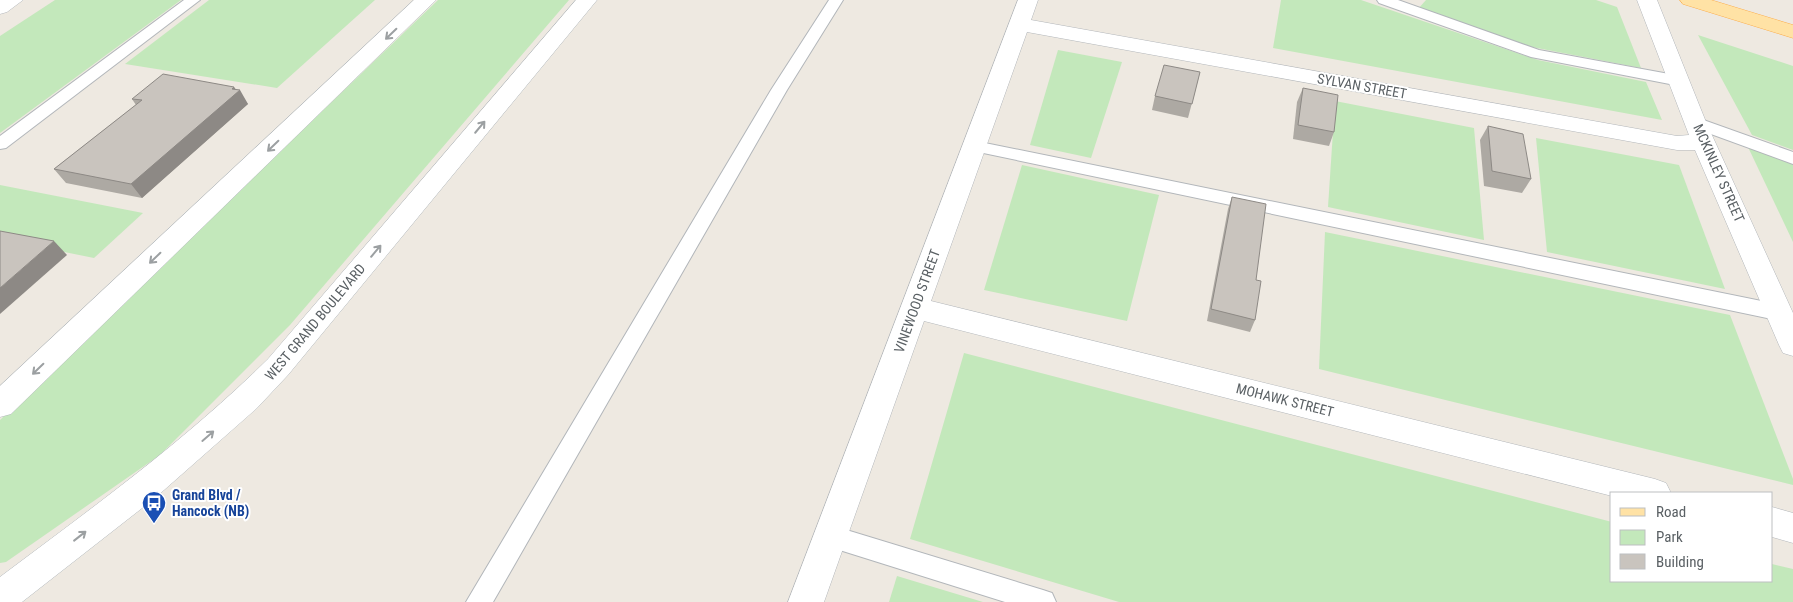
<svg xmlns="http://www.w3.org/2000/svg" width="1793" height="602" font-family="'Roboto Condensed',sans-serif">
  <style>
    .green { fill: #c3e8bb }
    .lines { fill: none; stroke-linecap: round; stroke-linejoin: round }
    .lane-casing { stroke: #b2b6ba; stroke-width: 2 }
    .street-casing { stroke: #b2b6ba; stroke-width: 1 }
    .secondary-casing { stroke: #b1b7bb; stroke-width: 1 }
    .primary-casing { stroke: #fcae4d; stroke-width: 1 }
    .lane { fill: #fff; fill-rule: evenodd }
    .street { fill: #fff; fill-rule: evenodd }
    .secondary { fill: #fff; fill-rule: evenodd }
    .primary { fill: #ffe2a5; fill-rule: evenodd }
    .wall { fill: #ada9a3 }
    .shaded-wall { fill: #8d8985 }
    .building { fill: #c9c4be; stroke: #8d8985 }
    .oneway { stroke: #9ca0a2 }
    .labels { text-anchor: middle; stroke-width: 4; stroke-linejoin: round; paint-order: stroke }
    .street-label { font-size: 14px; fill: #5a6064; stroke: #fff }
    .transit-label { font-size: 14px; font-weight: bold; fill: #164399; stroke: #fff; text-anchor: start }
  </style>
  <rect width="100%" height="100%" fill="#eee9e1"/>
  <g class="green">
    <path d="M55,0h126l-181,133v-97z"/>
    <path d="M209,0h166l-98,88 -152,-24z"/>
    <path d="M438,0h131l-279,325 -130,130 -154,107 -6,1v-143z"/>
    <path d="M1281,0h80l177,60 108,22 16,38 -389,-72z"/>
    <path d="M1426,0h170l21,7 24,61 -119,-23 -104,-36z"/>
    <path d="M1698,35l95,31v84l-41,-15z"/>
    <path d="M1058,50l64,12 -31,96 -61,-13z"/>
    <path d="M1335,101l139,27 10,112 -156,-33z"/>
    <path d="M1536,138l143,27 46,124 -178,-37z"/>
    <path d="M1748,147l45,16v79z"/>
    <path d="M1022,165l137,30 -32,126 -143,-31z"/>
    <path d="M0,185l143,28 -49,45 -94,-19z"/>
    <path d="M1325,232l405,83 63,164v6l-474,-116z"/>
    <path d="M964,353l648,169v59h160v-17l21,5v33h-674l-209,-63z"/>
    <path d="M897,576l86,26h-94z"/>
  </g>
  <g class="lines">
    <g class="lane-casing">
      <g id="lane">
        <path d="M184,0h16l-194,148 -6,1v-13z"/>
        <path d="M829,0h14l-56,90 -294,512h-27l305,-512z"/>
        <path d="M1377,0h21l141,50 141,26 8,5 -8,5 -149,-29 -152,-54z"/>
        <path d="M1695,117l98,35v12l-104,-38 -2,-4 2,-4z"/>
        <path d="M975,141l806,164 7,3 3,5 -3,5 -7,3 -812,-171 -3,-4 3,-4z"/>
        <path d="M830,525l213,65 9,3 4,9h-51l-175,-55 -9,-3 -3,-8 3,-8z"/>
      </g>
    </g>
    <g class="street-casing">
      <g id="street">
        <path d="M0,0h23l-16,12 -7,2z"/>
        <path d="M1018,0h20l-7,20 646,116 12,-1 -52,-135h20l49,122 87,191v43l-10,-3 -4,-8 -84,-195h-18l-650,-118 -96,269 724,178 11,4 5,10h-59v3l-688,-175 -100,281h-36z"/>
        <path d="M1772,507l21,6v30l-21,-6z"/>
      </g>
    </g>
    <g class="secondary-casing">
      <g id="secondary">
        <path d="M414,0h22l-425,414 -11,3v-31z"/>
        <path d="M576,0h21l-309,375 -31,33 -102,90 -133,104h-22v-25c92,-69 185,-136 268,-218z"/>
      </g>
    </g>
    <g class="primary-casing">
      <path id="primary" d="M1680,0h31l82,25v13l-110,-34z"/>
    </g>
    <use href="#lane" class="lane"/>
    <use href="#street" class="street"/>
    <use href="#secondary" class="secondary"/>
    <use href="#primary" class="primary"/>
  </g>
  <g class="wall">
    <path d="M1200,72l-12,46 -36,-8 3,-14z"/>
    <path d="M234,87l14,17 -106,94 -76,-15 -12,-14 82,-64 -4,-6z"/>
    <path d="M1303,88l31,44 -5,14 -36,-7 4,-37z"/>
    <path d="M1488,126l43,53 -9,14 -38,-7 -4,-46z"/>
    <path d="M1232,197l24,83 -1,40 -5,12 -43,-11 21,-112z"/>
  </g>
  <g class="shaded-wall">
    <path d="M234,87l3,5 3,-2 8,14 -106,94 -11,-14z"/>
    <path d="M54,241l13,14 -67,59v-26z"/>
  </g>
  <g class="building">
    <path d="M1164,65l36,7 -8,32 -37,-8z"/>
    <path d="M163,74l71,13 -2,2 8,1 -109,94 -77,-15 88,-69 -10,-1z"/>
    <path d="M1303,88l35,7 -4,37 -36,-7z"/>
    <path d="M1488,126l35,8 8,45 -39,-8z"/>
    <path d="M1232,197l34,7 -10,76 5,1 -6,39 -44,-11z"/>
    <path d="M0,231l54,10 -54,47z"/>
  </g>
  <defs><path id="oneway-shaft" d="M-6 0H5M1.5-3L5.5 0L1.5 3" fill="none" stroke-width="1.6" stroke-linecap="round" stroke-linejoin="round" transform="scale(1.25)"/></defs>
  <g class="oneway">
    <use href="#oneway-shaft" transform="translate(391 34) rotate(136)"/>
    <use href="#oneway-shaft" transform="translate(480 127) rotate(-50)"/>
    <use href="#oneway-shaft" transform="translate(273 146) rotate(136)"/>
    <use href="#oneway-shaft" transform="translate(376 251) rotate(-50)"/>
    <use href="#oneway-shaft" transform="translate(155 258) rotate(136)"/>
    <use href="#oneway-shaft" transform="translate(38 369) rotate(136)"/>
    <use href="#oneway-shaft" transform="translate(208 436) rotate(-41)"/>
    <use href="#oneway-shaft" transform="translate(80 536) rotate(-38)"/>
  </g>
  <defs>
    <g id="bus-pin" transform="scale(1.25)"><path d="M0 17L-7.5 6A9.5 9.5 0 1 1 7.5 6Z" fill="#1a4fb4" stroke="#fff"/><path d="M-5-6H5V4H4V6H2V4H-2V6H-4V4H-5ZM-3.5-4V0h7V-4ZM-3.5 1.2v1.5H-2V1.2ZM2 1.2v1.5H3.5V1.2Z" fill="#fff"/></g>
  </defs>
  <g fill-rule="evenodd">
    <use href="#bus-pin" x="154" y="503"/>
  </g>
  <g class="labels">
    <g class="street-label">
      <text transform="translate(1362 86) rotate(10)" y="5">SYLVAN STREET</text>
      <text transform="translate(1719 173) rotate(66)" y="5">MCKINLEY STREET</text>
      <text transform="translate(917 301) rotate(-70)" y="5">VINEWOOD STREET</text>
      <text transform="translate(315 322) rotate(-50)" y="5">WEST GRAND BOULEVARD</text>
      <text transform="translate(1285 400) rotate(14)" y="5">MOHAWK STREET</text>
    </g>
    <g class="transit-label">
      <text x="172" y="500">Grand Blvd /<tspan x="172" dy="16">Hancock (NB)</tspan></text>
    </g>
  </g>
  <rect x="1610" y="492" width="162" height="90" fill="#ffffff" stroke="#bdbfc1"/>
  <rect x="1620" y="508" width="25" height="8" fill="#ffe2a5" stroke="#bdbfc1"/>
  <text x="1656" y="517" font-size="15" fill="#5a6064">Road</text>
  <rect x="1620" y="530" width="25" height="15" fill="#c3e8bb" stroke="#bdbfc1"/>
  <text x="1656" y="542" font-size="15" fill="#5a6064">Park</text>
  <rect x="1620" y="554" width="25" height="15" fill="#c9c4be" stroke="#bdbfc1"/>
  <text x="1656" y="567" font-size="15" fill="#5a6064">Building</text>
</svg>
